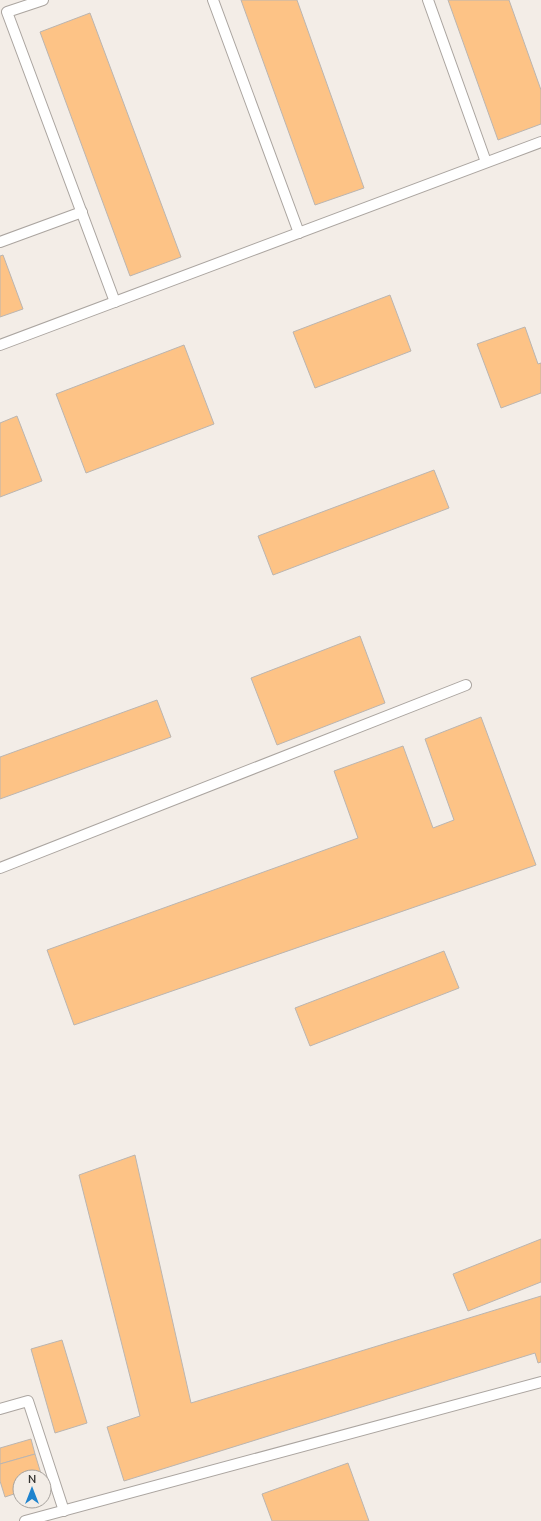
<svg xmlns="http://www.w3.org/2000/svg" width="541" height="1521" font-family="'Nunito Sans',sans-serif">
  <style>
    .building { fill: #fdc386; stroke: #bbb5b0 }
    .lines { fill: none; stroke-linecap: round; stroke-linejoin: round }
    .service-casing { stroke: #aba5a0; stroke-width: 12 }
    .service { stroke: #fff; stroke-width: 10 }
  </style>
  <rect width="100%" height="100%" fill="#f3ede7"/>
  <g class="building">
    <path d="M241,0h56l67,188 -49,17z"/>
    <path d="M448,0h61l32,90v34l-43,16z"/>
    <path d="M90,13l91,244 -51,19 -90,-244z"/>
    <path d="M3,255l20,54 -23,8v-61z"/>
    <path d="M390,295l21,56 -96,37 -22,-56z"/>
    <path d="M525,327l13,37 3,-1v30l-40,15 -24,-64z"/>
    <path d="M184,345l30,79 -128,49 -30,-79z"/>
    <path d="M17,416l25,65 -42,16v-74z"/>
    <path d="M434,470l15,38 -176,67 -15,-39z"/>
    <path d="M360,636l25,67 -108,42 -26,-67z"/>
    <path d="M157,700l14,37 -171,62v-42z"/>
    <path d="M481,717l55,148 -462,160 -27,-75 311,-112 -24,-67 69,-25 30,82 21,-8 -29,-81z"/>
    <path d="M444,951l15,37 -149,58 -15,-38z"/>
    <path d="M135,1155l56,248 350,-107v66l-3,1 -3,-10 -411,128 -17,-54 33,-11 -61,-241z"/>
    <path d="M541,1239v43l-73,29 -15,-37z"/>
    <path d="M62,1340l25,83 -32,10 -24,-84z"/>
    <path d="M31,1439l4,15 -35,10v-16z"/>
    <path d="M35,1454l7,23h-22v15l-15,5 -5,-16v-17z"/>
    <path d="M348,1463l21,58h-97l-10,-27z"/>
  </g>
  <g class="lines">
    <g class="service-casing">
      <g id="service">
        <path d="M43,0l-36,12 108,290"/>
        <path d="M213,0l86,233"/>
        <path d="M428,0l58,162"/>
        <path d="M0,242l82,-30"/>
        <path d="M0,345l541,-203"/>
        <path d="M0,868l466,-183"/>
        <path d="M0,1409l28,-8 36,110"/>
        <path d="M25,1521l516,-139"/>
      </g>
    </g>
    <use href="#service" class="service"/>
  </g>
  <g transform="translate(32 1489)"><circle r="19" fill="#f3ede7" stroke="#a7a29d"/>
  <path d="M0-3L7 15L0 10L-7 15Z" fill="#1e83ce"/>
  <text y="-6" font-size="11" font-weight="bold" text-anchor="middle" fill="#34322f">N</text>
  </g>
</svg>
